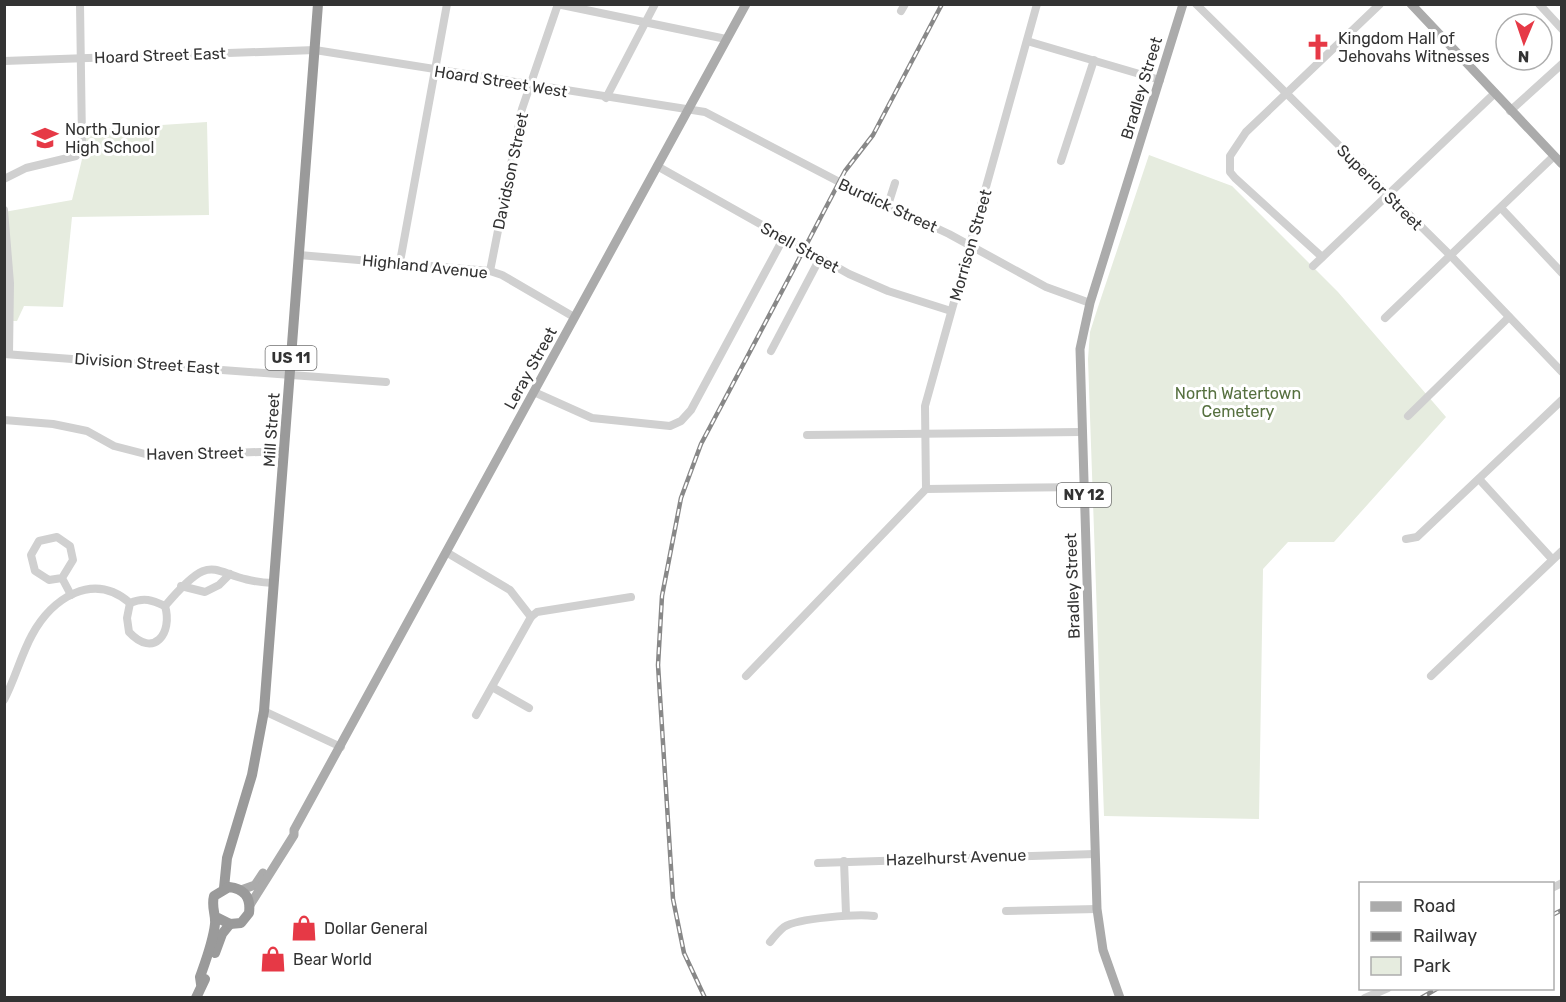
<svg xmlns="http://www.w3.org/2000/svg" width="1566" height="1002" font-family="Rubik,sans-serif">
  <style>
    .green { fill: #e6ecdf }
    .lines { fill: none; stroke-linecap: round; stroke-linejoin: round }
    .minor { stroke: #d0d0d0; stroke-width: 8 }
    .major { stroke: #ababab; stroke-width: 9 }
    .highway { stroke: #9a9a9a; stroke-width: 10 }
    .rail-casing { stroke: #888; stroke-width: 4.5 }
    .rail { stroke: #fff; stroke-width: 2; stroke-dasharray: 7; stroke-linecap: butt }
    .labels { text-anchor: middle; stroke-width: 6; stroke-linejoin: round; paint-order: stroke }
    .shield { fill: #fff; stroke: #707070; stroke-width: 1.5 }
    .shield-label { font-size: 15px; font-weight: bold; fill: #333 }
    .poi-label { font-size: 16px; fill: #333; stroke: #fff; text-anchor: start }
    .street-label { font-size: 16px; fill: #333; stroke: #fff }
    .park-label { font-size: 16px; fill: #56703f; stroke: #fff }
  </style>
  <rect width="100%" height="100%" fill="#fff"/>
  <g class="green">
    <path d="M207,122l2,93 -137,2 -9,90 -39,-1 -7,15h-12l-1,-109 68,-12 13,-53 1,-17z"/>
    <path d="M1149,155l83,31 106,106 108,125 -112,125h-46l-25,27 -4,250 -155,-3 -16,-457 2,-27 8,-25z"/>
  </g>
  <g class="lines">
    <g class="minor">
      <path d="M557,4l169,35"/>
      <path d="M1196,4l255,252 111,116"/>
      <path d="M1539,4l23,25"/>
      <path d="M901,11l4,-7"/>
      <path d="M1027,41l133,39"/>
      <path d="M4,61l311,-11 390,62 144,75 100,47 97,53 44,16"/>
      <path d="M606,98l49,-94"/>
      <path d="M1510,111l52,-47"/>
      <path d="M1061,161l33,-101"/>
      <path d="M657,166l192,108 39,17 63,20"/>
      <path d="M4,179l22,-11 50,-12 6,-15 -2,-137"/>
      <path d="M888,205l7,-22"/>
      <path d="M1501,208l61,65"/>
      <path d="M4,210l6,73 -1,71"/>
      <path d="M299,255l191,16 12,4 72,42"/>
      <path d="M1322,257l-87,-79 -5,-6v-16l16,-24 134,-128"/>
      <path d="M400,262l47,-258"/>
      <path d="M1313,266l182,-173"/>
      <path d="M490,271l32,-162 36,-105"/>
      <path d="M1385,318l169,-162"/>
      <path d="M771,351l49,-93"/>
      <path d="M4,354l382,28"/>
      <path d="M534,392l58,26 78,8 11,-5 10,-11 92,-171"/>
      <path d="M1408,416l101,-99"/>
      <path d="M4,420l49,4 34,7 27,15 39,10 131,-5"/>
      <path d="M807,435l274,-3"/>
      <path d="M1479,479l73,80"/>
      <path d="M926,489l-1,-83 112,-402"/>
      <path d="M926,489l158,-2"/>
      <path d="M1406,539l11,-2 145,-137"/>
      <path d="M446,552l64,38 21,27"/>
      <path d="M62,578l11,-18 -3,-14 -13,-9 -18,4 -8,14 4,16 14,9 13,-2 9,17"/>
      <path d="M181,586l24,6 14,-7 11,-11"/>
      <path d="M130,603l-3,15 2,14c25,27 44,1 36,-26"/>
      <path d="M746,676l180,-187"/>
      <path d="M1431,676l131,-125"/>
      <path d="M492,687l37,21"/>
      <path d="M4,700c11,-21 17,-45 28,-65 20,-37 61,-64 98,-32 14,-6 22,-3 35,3 54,-64 44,-25 109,-23"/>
      <path d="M264,711l77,36"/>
      <path d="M476,715l55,-98 6,-5 94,-15"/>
      <path d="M844,861l2,53"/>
      <path d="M818,863l277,-9"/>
      <path d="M1552,888l10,-5"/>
      <path d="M1006,911l91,-2"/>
      <path d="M770,942c4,-5 9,-11 14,-15 14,-9 73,-13 90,-11"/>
      <path d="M1365,998l23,-10"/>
    </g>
    <g class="major">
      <path d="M1411,4l151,160"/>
      <path d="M241,890l14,-5 8,-12"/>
      <path d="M250,905l44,-70v-5l452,-826"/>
      <path d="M1120,998l-17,-48 -6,-41 -17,-560 10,-46 93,-299"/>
    </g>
    <g class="highway">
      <path d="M224,888l3,-30 25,-83 12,-64 54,-707"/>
      <path d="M215,953l7,-19 8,-10"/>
      <path d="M201,984l-1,-7c6,-17 13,-35 15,-53 1,-10 -4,-17 -1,-28l15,-9c15,2 22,10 20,26l-8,10 -11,1 -14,-7"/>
      <path d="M196,998l9,-19"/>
    </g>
    <g class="rail-casing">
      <g id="rail">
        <path d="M1552,915l10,-5"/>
        <path d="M705,998l-21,-45 -11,-54 -15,-234 4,-69 19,-98 20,-54 89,-168 55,-105 28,-36 69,-131"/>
        <path d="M1421,998l17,-10"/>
      </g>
    </g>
    <use href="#rail" class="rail"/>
  </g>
  <defs>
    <g id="church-bare" transform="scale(2.07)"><path d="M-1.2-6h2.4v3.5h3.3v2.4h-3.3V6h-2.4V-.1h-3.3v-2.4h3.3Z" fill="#e63946" stroke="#fff" stroke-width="2.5" paint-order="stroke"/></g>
    <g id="school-bare" transform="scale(2.07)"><path d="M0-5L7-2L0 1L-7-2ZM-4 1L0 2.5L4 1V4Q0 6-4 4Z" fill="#e63946" stroke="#fff" stroke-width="2.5" paint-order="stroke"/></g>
    <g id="shop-bare" transform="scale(2.07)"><path d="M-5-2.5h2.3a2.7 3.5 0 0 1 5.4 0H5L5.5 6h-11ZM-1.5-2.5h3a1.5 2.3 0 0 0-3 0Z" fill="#e63946" stroke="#fff" stroke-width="2.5" paint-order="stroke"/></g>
  </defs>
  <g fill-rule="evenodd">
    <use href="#church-bare" x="1318" y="47"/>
    <use href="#school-bare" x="45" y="138"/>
    <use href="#shop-bare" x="304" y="928"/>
    <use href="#shop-bare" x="273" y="959"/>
  </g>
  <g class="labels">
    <g class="shield">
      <rect x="265.5" y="346" width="51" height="24" rx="4.5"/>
      <rect x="1057" y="483" width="54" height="24" rx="4.5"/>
    </g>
    <g class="shield-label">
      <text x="291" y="363">US 11</text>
      <text x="1084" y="500">NY 12</text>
    </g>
    <g class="poi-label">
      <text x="1338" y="44">Kingdom Hall of<tspan x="1338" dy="18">Jehovahs Witnesses</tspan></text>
      <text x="65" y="135">North Junior<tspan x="65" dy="18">High School</tspan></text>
      <text x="324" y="934">Dollar General</text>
      <text x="293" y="965">Bear World</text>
    </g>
    <g class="street-label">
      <text transform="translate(160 55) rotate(-2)" y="6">Hoard Street East</text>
      <text transform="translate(501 81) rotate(9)" y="6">Hoard Street West</text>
      <text transform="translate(1141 88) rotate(-73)" y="6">Bradley Street</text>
      <text transform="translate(510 171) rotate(-78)" y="6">Davidson Street</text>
      <text transform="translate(1380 187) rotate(45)" y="6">Superior Street</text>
      <text transform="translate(888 205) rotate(25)" y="6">Burdick Street</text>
      <text transform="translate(970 245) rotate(-74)" y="6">Morrison Street</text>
      <text transform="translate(800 247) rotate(29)" y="6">Snell Street</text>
      <text transform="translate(425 266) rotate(6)" y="6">Highland Avenue</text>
      <text transform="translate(147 363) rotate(4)" y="6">Division Street East</text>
      <text transform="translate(530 368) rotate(-61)" y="6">Leray Street</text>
      <text transform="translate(271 430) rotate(-86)" y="6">Mill Street</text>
      <text transform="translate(195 453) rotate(-1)" y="6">Haven Street</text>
      <text transform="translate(1072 586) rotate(-92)" y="6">Bradley Street</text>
      <text transform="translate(956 857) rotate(-2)" y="6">Hazelhurst Avenue</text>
    </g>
    <g class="park-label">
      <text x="1238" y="399">North Watertown<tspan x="1238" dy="18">Cemetery</tspan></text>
    </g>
  </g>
  <rect width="1566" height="1002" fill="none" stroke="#333333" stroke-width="12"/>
  <rect x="1359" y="882" width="195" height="108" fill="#ffffff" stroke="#adadad" stroke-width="1.5"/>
  <rect x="1371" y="902" width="30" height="9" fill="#ababab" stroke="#adadad" stroke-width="1.5"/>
  <text x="1413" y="912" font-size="18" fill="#333333">Road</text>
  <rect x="1371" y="932" width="30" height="9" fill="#888888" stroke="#adadad" stroke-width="1.5"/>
  <text x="1413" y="942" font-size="18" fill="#333333">Railway</text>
  <rect x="1371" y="957" width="30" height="18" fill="#e6ecdf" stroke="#adadad" stroke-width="1.5"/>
  <text x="1413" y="972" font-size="18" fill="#333333">Park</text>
  <g transform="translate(1524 42) rotate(182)"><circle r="28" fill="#ffffff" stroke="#adadad" stroke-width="1.5"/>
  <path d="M0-4.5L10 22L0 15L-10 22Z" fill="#e63946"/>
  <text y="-9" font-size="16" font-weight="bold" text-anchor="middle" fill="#333333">N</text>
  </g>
</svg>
